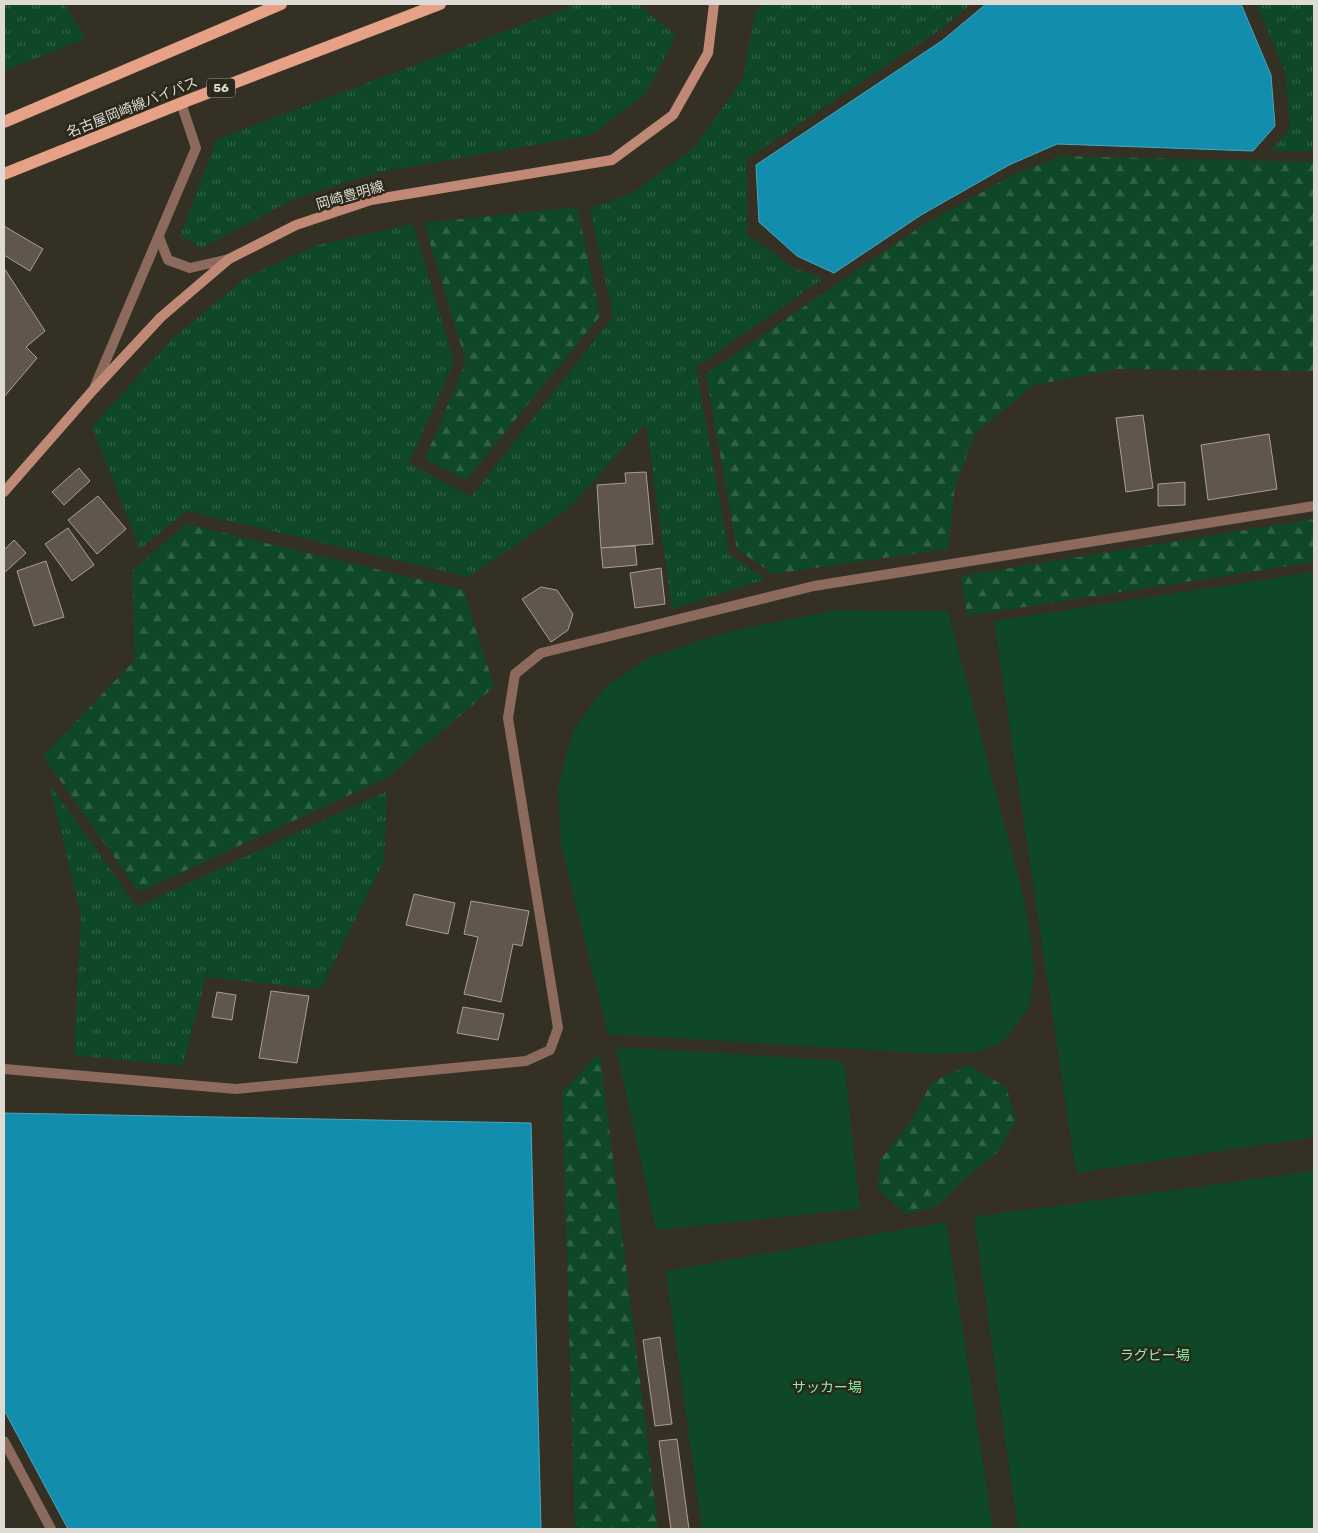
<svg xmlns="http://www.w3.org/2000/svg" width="1318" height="1533" font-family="Rubik,'Noto Sans JP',sans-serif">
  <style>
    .grass { fill: url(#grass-tufts) }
    .forest { fill: url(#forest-firs) }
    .green { fill: #0f4826 }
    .water { fill: #128dad; stroke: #4fa4b9 }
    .building { fill: #61564c; stroke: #aa9f93 }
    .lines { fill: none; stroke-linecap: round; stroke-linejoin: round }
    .minor { stroke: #8c6a5d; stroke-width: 10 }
    .secondary { stroke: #bf8975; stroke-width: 10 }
    .primary { stroke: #e7a187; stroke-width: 12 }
    .labels { text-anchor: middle; stroke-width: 5; stroke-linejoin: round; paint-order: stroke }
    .shield { fill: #2a271b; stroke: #a8a59c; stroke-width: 1 }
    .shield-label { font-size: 12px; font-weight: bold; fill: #dedbd4 }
    .street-label { font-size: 14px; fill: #dedbd4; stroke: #2a271b }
    .park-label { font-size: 14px; fill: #87eda8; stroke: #2a271b }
  </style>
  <defs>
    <pattern id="grass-tufts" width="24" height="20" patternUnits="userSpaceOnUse" patternTransform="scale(1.25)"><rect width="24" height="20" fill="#0f4826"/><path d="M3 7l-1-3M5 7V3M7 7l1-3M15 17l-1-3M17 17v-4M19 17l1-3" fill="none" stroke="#326245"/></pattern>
    <pattern id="forest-firs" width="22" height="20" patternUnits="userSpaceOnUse" patternTransform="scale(1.25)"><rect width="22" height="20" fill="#0f4826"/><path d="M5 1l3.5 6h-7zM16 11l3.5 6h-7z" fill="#326245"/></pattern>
  </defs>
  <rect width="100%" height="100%" fill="#343024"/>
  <g class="grass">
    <path d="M4,4h61l20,35 -81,32z"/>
    <path d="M577,4h61l38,32 -31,59 -54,40 -210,37 -85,26 -94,50 -22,-12 37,-97z"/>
    <path d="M769,4h202l-29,24 -195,131v75l46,34 31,10 -128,89 33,187 37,25 -94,30 -26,-186 -78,86 -99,68 -283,-66 -46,38 -48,-122 79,-87 74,-62 72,-33 96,-21 41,138 -45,101 62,34 142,-180 -23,-109 42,-15 62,-45 49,-69 12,-68z"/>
    <path d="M1256,4h58v147h-44l20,-22 -5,-58z"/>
    <path d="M49,783l88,124 250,-116 -3,70 -63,128 -115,-12 -23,89 -109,-11 7,-139z"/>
  </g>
  <g class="forest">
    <path d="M1061,156l253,6v209l-196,-2 -84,16 -59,49 -20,52 -7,63 -175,25 -36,-25 -31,-175 217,-149 90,-50z"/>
    <path d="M577,207l23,109 -134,164 -41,-21 41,-97 -42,-139z"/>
    <path d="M1314,519v43l-347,54 -6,-40z"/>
    <path d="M186,524l278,66 30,97 -106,90 -249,115 -96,-136 92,-96 -3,-89z"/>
    <path d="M600,1053l58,476h-83l-13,-437z"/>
    <path d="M968,1065l38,22 10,33 -16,30 -35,29 -29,28 -31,7 -27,-25 2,-29 31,-38 20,-39z"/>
  </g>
  <g class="green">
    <path d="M1314,572v565l-238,36 -82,-552z"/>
    <path d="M836,610l112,1 75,284 8,46 3,35 -5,31 -25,34 -26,11 -41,2 -329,-20 -47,-189 -3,-59 15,-55 31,-43 44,-30 83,-27z"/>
    <path d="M616,1047l228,14 16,148 -204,21z"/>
    <path d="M1314,1171v358h-296l-44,-312z"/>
    <path d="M946,1222l47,307h-291l-36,-258z"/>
  </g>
  <g class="water">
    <path d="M986,4h255l30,71 4,51 -22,25 -196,-7 -48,21 -88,50 -87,58 -37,-17 -38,-34 -3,-57 187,-125z"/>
    <path d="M4,1113l527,10 10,406h-473l-64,-119z"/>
  </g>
  <g class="building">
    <path d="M4,226l39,23 -13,22 -26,-16z"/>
    <path d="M4,268l41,63 -19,16 11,11 -33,39z"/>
    <path d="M1143,415l10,73 -27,4 -10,-74z"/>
    <path d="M1269,434l8,55 -69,11 -7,-55z"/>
    <path d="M79,468l11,13 -26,24 -12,-13z"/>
    <path d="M646,472l7,72 -52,4 -4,-63 29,-2 -1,-10z"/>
    <path d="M1185,482v23l-27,1v-22z"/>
    <path d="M98,496l28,33 -29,25 -29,-34z"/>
    <path d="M68,528l26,37 -22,16 -27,-37z"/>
    <path d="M14,540l12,13 -22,20v-23z"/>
    <path d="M635,546l2,19 -34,3 -2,-20z"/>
    <path d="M46,561l18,56 -30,9 -17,-55z"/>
    <path d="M661,568l4,36 -30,4 -5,-35z"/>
    <path d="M541,587l16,3 16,24 -5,16 -17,12 -29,-43z"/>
    <path d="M414,894l41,9 -7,31 -42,-9z"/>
    <path d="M471,901l58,10 -7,35 -9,-2 -12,58 -37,-8 14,-57 -14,-3z"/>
    <path d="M271,991l38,5 -12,67 -38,-5z"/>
    <path d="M217,992l19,3 -4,25 -20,-3z"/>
    <path d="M463,1007l41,7 -6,26 -41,-7z"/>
    <path d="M660,1337l12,87 -17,2 -12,-86z"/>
    <path d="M677,1439l12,90h-18l-12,-88z"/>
  </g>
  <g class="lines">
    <g class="minor">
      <path d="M159,237l9,23 22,8 39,-9"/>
      <path d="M95,386l101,-238 -15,-45"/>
      <path d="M4,1069l232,20 290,-28 24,-11 8,-22 -50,-310 7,-44 26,-21 273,-67 500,-80"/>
      <path d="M4,1441l47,88"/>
    </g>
    <path class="secondary" d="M4,492l90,-103 67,-72 68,-58 67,-34 75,-25 241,-40 61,-45 35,-62 6,-49"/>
    <g class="primary">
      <path d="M4,122l277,-118"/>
      <path d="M4,174l185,-74 251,-96"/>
    </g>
  </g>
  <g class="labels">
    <rect class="shield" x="207" y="78.5" width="28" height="19" rx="4"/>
    <g class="shield-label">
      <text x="221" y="92">56</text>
    </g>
    <g class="street-label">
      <text transform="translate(132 107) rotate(-22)" y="5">名古屋岡崎線バイパス</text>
      <text transform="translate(350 195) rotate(-16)" y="5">岡崎豊明線</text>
    </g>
    <g class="park-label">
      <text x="1155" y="1360">ラグビー場</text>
      <text x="827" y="1392">サッカー場</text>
    </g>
  </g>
  <rect width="1318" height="1533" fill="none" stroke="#dedbd4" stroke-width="10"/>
</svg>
